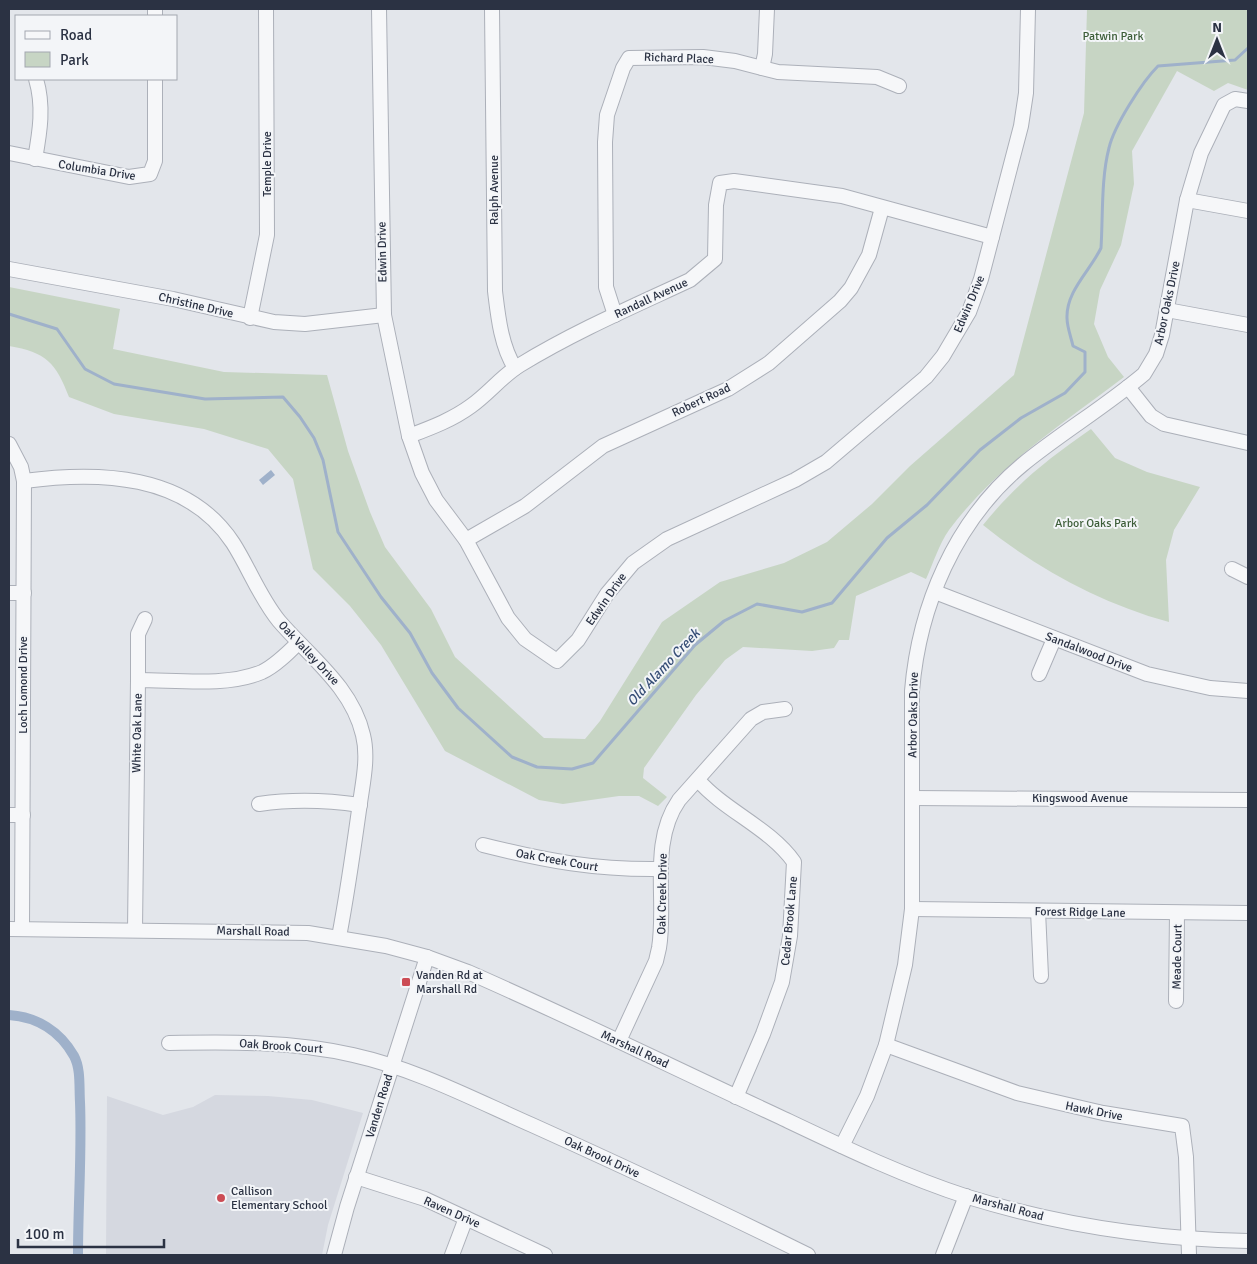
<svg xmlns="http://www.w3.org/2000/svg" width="1257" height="1264" font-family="Signika,sans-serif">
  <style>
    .built { fill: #d5d8e0 }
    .green { fill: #c7d5c4 }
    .water { fill: #9fb1ca }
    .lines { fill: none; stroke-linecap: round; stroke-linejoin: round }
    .stream { stroke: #9fb1ca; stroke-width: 3 }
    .canal { stroke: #9fb1ca; stroke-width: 10 }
    .minor-casing { stroke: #acb0b9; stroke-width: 16 }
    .minor { stroke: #f6f7f9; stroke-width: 14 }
    .poi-dot { fill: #cc4c55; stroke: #f3f5f8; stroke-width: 2 }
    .labels { text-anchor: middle; stroke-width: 4; stroke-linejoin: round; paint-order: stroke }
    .park-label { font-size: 12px; fill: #3d5e39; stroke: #f3f5f8 }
    .street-label { font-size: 12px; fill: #2b3243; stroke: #f3f5f8 }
    .poi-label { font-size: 12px; fill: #2b3243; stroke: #f3f5f8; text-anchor: start }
    .water-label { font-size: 14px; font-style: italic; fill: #364e76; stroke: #f3f5f8 }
  </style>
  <rect width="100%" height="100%" fill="#e3e6eb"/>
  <path class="built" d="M215,1095l53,1 44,4 51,13 -35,112 -6,30h-216l1,-159 56,19 30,-8z"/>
  <g class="green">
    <path d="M1087,9h161v81l-20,-7 -14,8 -37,-20 -45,80 2,33 -13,61 -21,45 -6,34 14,33 16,20c-62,47 -128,90 -175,153 -10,14 -16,34 -23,49l-15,-7 -55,24 -7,44h-10l-5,8 -22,3 -69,-4 -18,13 -29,35 -52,73 -1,10 24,19 -9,9 -19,-10h-20l-56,8 -24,-4 -94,-49 -64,-106 -31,-39 -37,-37 -20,-90 -25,-30 -64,-20 -90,-15 -45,-17c-13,-34 -23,-45 -60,-51v-59l111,22 -7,40 111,23 103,3 21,76 22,61 15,35 46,62 24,48 89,81 41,1 15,-18 62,-99 58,-40 64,-19 43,-21 45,-38 38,-38 104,-91 70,-262z"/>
    <path d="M1091,429l24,29 32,14 53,15 -26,43 -8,30 3,62c-69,-19 -130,-52 -186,-97 34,-42 65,-66 108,-96z"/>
  </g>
  <path class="water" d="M271,470l4,5 -12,10 -4,-5z"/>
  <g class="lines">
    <path class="stream" d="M9,314l48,15 28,40 29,15 91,15 78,-2 17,20 14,21 9,22 15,72 43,65 29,36 22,40 26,35 54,49 25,10 35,2 21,-6 102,-118 29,-24 33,-17 45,8 30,-9 55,-65 40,-33 53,-55 41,-32 44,-25 20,-21v-20l-12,-6c-2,-9 -6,-19 -6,-28 -1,-27 23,-47 34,-70 2,-31 0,-70 8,-100 5,-22 33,-66 49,-82l77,-6 13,-12"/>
    <path class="canal" d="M9,1015c28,2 51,16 65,41 7,13 5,31 6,46 2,51 -2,102 -2,153"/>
    <g class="minor-casing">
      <g id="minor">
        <path d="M155,9v7"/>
        <path d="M379,9l5,306 25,121 13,37 14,27 30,40 42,78 17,21 32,22 21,-21 29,-46 26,-31 34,-24 128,-59 31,-18 100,-85 17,-21 26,-44 12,-33 40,-153 5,-33 2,-84"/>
        <path d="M492,9l3,282c3,25 6,55 20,77"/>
        <path d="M762,68l3,-14 2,-45"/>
        <path d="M9,153l120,24 21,-3 5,-13v-82"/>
        <path d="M35,159c5,-28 9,-53 1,-80"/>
        <path d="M1187,200l61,11"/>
        <path d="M9,269l164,30 101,23 31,2 79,-9"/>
        <path d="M1167,310l81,15"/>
        <path d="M615,315l-9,-28 -1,-145 2,-27 16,-47 6,-10 74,-1 32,4 43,11 99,5 22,9"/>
        <path d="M250,318l17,-83 -1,-226"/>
        <path d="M1128,387l23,29 13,8 84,19"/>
        <path d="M409,436c21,-8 43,-16 62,-30 17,-12 31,-30 49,-41 54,-33 112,-58 170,-85l25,-21 1,-54 4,-22 14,-2 108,15 150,41"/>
        <path d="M9,444l12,23 3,14 -2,448"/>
        <path d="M24,481c74,-10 163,-8 209,62 16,25 27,55 46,78 31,36 73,66 84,114 6,24 -1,51 -4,75 -6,43 -12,85 -20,127"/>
        <path d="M466,540l59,-34 78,-60 125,-57 41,-26 71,-62 11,-13 18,-33 13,-47"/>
        <path d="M1232,569l16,8"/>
        <path d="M935,592l212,82 63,14 38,3"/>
        <path d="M9,593h15"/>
        <path d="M1039,674l15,-35"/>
        <path d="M138,680v-46l7,-15"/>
        <path d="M698,780c27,31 72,48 96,82l-4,74 -8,46 -19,52 -27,63"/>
        <path d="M912,798l336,2"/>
        <path d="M259,804c34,-5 67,-4 101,1"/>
        <path d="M9,815h14"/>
        <path d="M483,845c64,16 112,25 178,24"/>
        <path d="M912,909l336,4"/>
        <path d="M1038,911l3,65"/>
        <path d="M9,929l299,4 78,13 41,11 41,15c105,46 208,97 312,145 61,29 123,59 188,80 91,28 186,42 280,44"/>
        <path d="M135,930l3,-250c38,0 89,7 124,-8 13,-6 26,-19 36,-29"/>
        <path d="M1176,1001l1,-88"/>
        <path d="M619,1041l37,-80 3,-13c8,-48 -10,-105 20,-148l72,-81 12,-7 22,-3"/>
        <path d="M169,1043c61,-1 123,-2 184,12 63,14 120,44 179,70 93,42 185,85 276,130"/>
        <path d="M886,1045l131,48 86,20 79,13 4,31 3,98"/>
        <path d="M842,1146l25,-50 19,-51 19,-80 7,-56v-218c7,-85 43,-170 110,-226 39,-32 83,-58 122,-91l12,-20 6,-19 25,-135 14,-47 23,-48 11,-6 13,2"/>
        <path d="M356,1177l69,22 120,56"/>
        <path d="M334,1255l13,-48 80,-250"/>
        <path d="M452,1255l14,-37"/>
        <path d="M943,1255l23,-59"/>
      </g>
    </g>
    <use href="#minor" class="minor"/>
  </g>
  <g class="poi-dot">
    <rect x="401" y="977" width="10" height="10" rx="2.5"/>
    <circle cx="221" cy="1198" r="5"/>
  </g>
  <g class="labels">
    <g class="park-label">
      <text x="1113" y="40">Patwin Park</text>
      <text x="1096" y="527">Arbor Oaks Park</text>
    </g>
    <g class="street-label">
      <text transform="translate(679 58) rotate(2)" y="4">Richard Place</text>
      <text transform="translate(267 164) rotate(-90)" y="4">Temple Drive</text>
      <text transform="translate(97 170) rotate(9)" y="4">Columbia Drive</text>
      <text transform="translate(494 190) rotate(-90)" y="4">Ralph Avenue</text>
      <text transform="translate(382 252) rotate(-91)" y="4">Edwin Drive</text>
      <text transform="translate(651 298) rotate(-25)" y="4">Randall Avenue</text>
      <text transform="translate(1167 303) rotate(-78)" y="4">Arbor Oaks Drive</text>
      <text transform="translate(969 304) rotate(-67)" y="4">Edwin Drive</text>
      <text transform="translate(196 305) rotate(13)" y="4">Christine Drive</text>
      <text transform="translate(701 400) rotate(-25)" y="4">Robert Road</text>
      <text transform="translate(606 599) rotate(-55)" y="4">Edwin Drive</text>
      <text transform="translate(1089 652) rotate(21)" y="4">Sandalwood Drive</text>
      <text transform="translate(309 653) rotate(47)" y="4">Oak Valley Drive</text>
      <text transform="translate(23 685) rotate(-90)" y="4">Loch Lomond Drive</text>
      <text transform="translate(913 715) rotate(-89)" y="4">Arbor Oaks Drive</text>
      <text transform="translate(137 733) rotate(-89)" y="4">White Oak Lane</text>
      <text x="1080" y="802">Kingswood Avenue</text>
      <text transform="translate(557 860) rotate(10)" y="4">Oak Creek Court</text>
      <text transform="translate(662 894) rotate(-89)" y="4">Oak Creek Drive</text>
      <text transform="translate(1080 912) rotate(1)" y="4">Forest Ridge Lane</text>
      <text transform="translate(789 921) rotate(-85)" y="4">Cedar Brook Lane</text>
      <text transform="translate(253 931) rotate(1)" y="4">Marshall Road</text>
      <text transform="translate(1177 957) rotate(-89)" y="4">Meade Court</text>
      <text transform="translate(281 1046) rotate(4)" y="4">Oak Brook Court</text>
      <text transform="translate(635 1049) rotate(25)" y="4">Marshall Road</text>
      <text transform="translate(379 1106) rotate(-73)" y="4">Vanden Road</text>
      <text transform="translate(1094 1111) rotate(11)" y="4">Hawk Drive</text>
      <text transform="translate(602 1157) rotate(25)" y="4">Oak Brook Drive</text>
      <text transform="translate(1008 1207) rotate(15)" y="4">Marshall Road</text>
      <text transform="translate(452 1212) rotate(24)" y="4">Raven Drive</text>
    </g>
    <g class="poi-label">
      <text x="416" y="979">Vanden Rd at<tspan x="416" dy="14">Marshall Rd</tspan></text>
      <text x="231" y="1195">Callison<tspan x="231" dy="14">Elementary School</tspan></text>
    </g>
    <g class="water-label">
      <text transform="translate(663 667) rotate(-47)" y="5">Old Alamo Creek</text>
    </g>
  </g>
  <rect width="1257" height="1264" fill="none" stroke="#2b3243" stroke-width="20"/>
  <rect x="15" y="15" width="162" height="65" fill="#f3f5f8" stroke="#a3a7b0"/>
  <rect x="25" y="31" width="25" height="8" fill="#f6f7f9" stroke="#a3a7b0"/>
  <text x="60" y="40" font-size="15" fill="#2b3243">Road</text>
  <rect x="25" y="52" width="25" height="15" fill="#c7d5c4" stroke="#a3a7b0"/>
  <text x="60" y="65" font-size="15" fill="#2b3243">Park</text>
  <g transform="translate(1217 40)" stroke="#f3f5f8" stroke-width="4" paint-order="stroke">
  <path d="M0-4L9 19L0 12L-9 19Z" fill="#2b3243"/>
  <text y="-8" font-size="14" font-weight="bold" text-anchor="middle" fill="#2b3243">N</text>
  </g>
  <path d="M18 1239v8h146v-8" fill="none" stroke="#2b3243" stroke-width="2.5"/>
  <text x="25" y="1239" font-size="15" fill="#2b3243" stroke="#f3f5f8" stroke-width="4" paint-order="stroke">100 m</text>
</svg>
